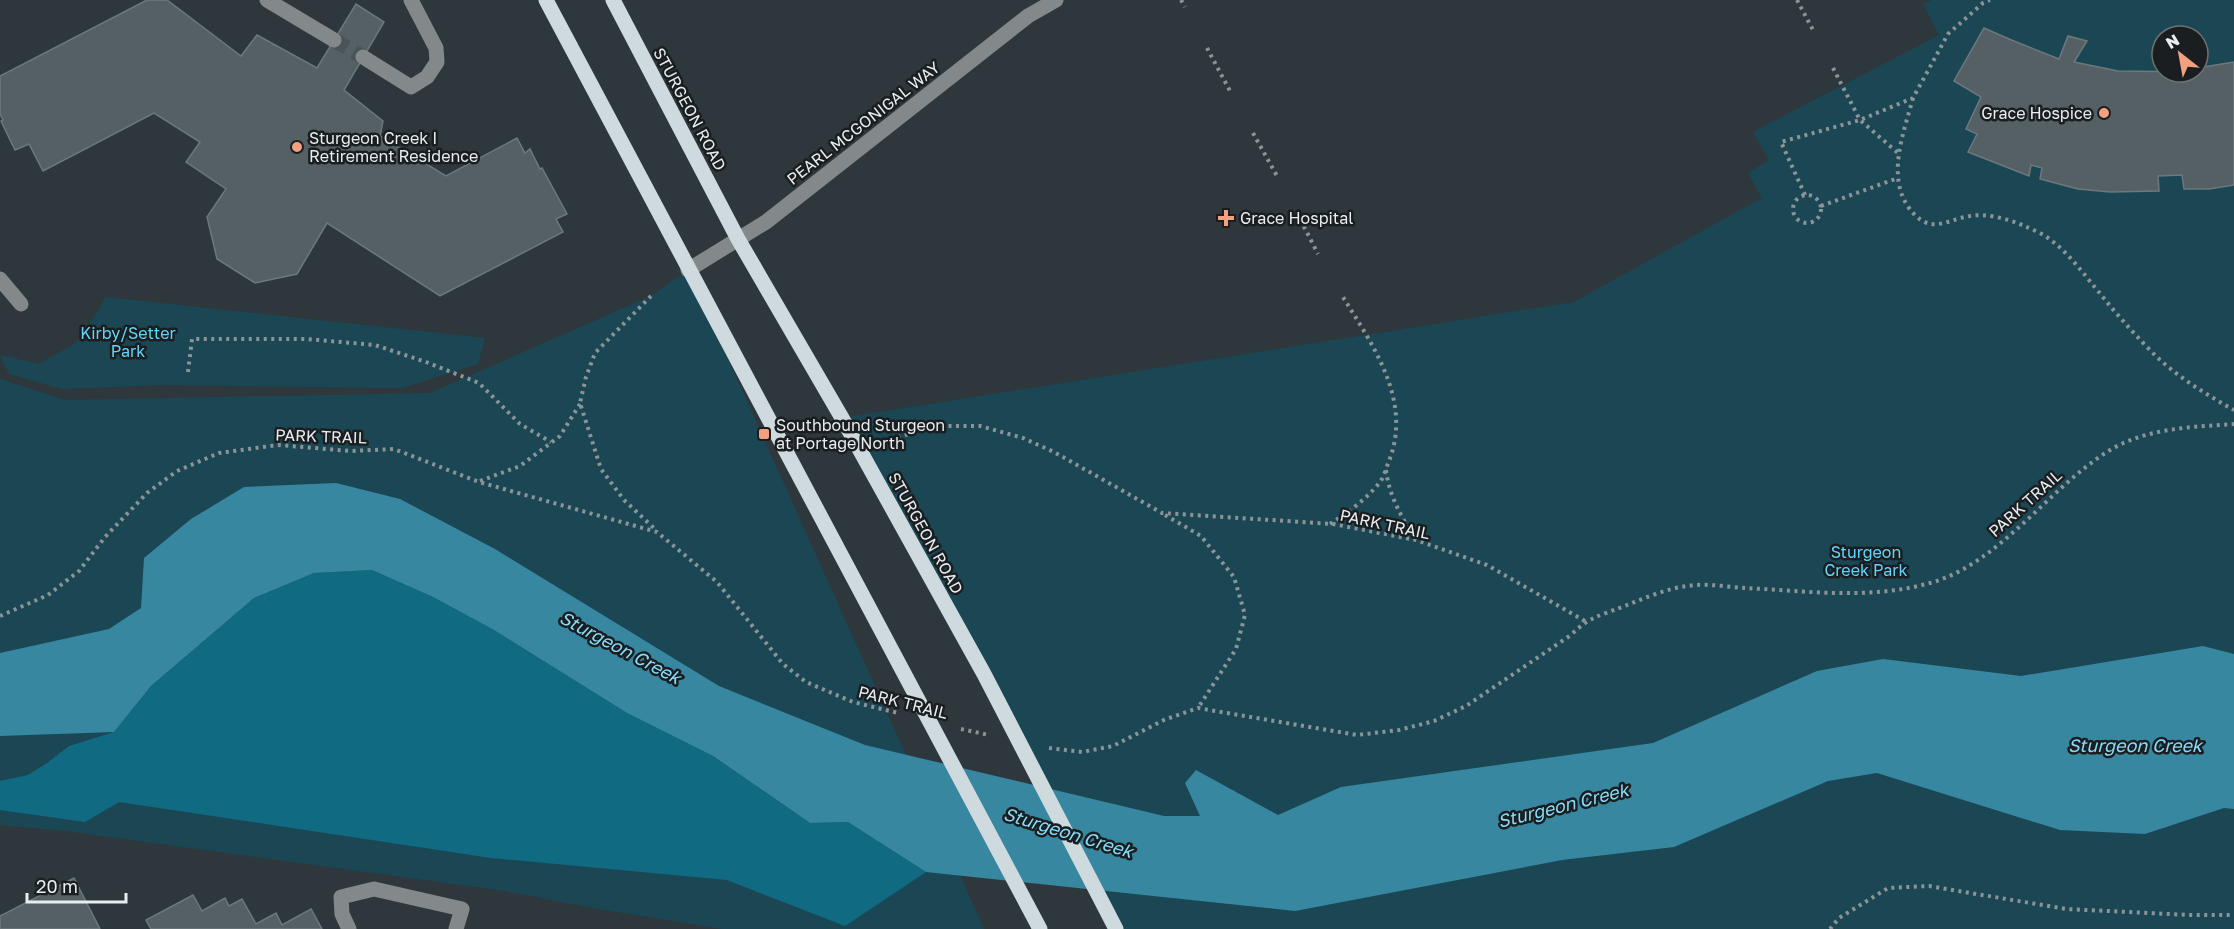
<svg xmlns="http://www.w3.org/2000/svg" width="2234" height="929" font-family="'Golos Text',sans-serif">
  <style>
    .green { fill: #1b4755; fill-rule: evenodd }
    .forest { fill: #106a82 }
    .water { fill: #3787a0 }
    .building { fill: #556064; stroke: #6d787d; stroke-width: 1.5 }
    .lines { fill: none; stroke-linecap: round; stroke-linejoin: round }
    .minor-tunnel { stroke: #4a5357; stroke-width: 15; stroke-dasharray: 15 8; stroke-linecap: butt }
    .path { stroke: #8c9498; stroke-width: 4; stroke-dasharray: 3 4.5; stroke-linecap: butt }
    .minor { stroke: #83888a; stroke-width: 15 }
    .major { stroke: #cfdade; stroke-width: 15 }
    .poi-dot { fill: #f2a080; stroke: #1a1e20; stroke-width: 2 }
    .labels { text-anchor: middle; stroke-width: 5; stroke-linejoin: round; paint-order: stroke }
    .street-label { font-size: 16px; fill: #e7edf0; stroke: #1a1e20 }
    .poi-label { font-size: 16px; fill: #e7edf0; stroke: #1a1e20; text-anchor: start }
    .park-label { font-size: 16px; fill: #62d5fa; stroke: #1a1e20 }
    .water-label { font-size: 18px; font-style: italic; fill: #87dcfa; stroke: #1a1e20 }
  </style>
  <rect width="100%" height="100%" fill="#2e383c"/>
  <g class="green">
    <path d="M1932,0h302v929h-1118l-274,-511 732,-116 188,-104 -14,-25 21,-13 -16,-28 186,-97 -16,-31zM2162,36h36v36h-36z"/>
    <path d="M688,270l296,659h-262l-124,-20 -92,-18 -440,-60 -66,-6v-446l65,21 365,-7 221,-97z"/>
    <path d="M105,297l380,41 -7,26 -76,24 -239,-3 -101,4 -53,-15 -9,-19 39,9 37,-21 24,-35z"/>
  </g>
  <path class="forest" d="M372,570l61,27 61,33 133,83 86,43 97,67 38,-1 78,50 -81,54 -118,-46 -236,-22 -372,-56 -34,20 -85,-12v-29l28,-6 19,-12 22,-17 45,-14 37,-46 103,-88 60,-25z"/>
  <path class="water" d="M336,483l64,16 95,50 224,137 146,59 299,71h36l-15,-33 11,-13 82,45 63,-28 312,-44 164,-72 66,-12 138,17 182,-30 31,8v155l-10,-1 -79,26 -85,-4 -183,-57 -49,8 -154,66 -112,13 -267,51 -369,-39 -78,-50 -38,1 -97,-67 -86,-43 -133,-83 -61,-33 -61,-27 -58,3 -60,25 -103,88 -37,46 -114,4v-83l109,-24 32,-21 3,-50 47,-39 53,-32z"/>
  <g class="building">
    <path d="M147,0h20l74,56 16,-21 60,33 39,-64 28,18 -40,68 39,31 -3,15 66,40 71,-38 8,15 5,-4 10,20 2,-1 25,46 -11,5 7,13 -123,64 -113,-73 -30,51 -42,9 -38,-24 -10,-42 19,-28 -40,-27 14,-20 -46,-29 -111,58 -14,-27 -14,6 -14,-29 2,-1 -3,-6v-38z"/>
    <path d="M1984,28l25,11 50,20 9,-23 19,5 -13,21 44,9 80,1v-4l36,-6v123l-25,4h-25l-2,-14 -24,1 1,15 -49,1 -32,-3 -38,-10 2,-11 -11,-3 -2,11 -61,-24 9,-18 -11,-5 15,-32 -27,-16z"/>
    <path d="M74,878l26,51h-100v-13z"/>
    <path d="M193,895l9,16 23,-13 4,8 13,-7 14,25 20,-11 6,12 29,-16 11,20h-171l-5,-9z"/>
  </g>
  <g class="lines">
    <path class="minor-tunnel" d="M334,40l29,17"/>
    <g class="path">
      <path d="M1181,0l4,7"/>
      <path d="M1797,0l16,30"/>
      <path d="M1207,48l23,43"/>
      <path d="M1833,68l27,52 38,33"/>
      <path d="M1913,98c-9,34 -27,78 -4,110 21,28 36,12 61,8 15,-3 40,3 54,10 8,3 17,7 24,12 20,14 34,34 50,53 15,19 31,37 48,55 25,27 56,46 88,64"/>
      <path d="M1253,133l24,43"/>
      <path d="M1805,195l-24,-53 79,-22 53,-22 35,-64 35,-31 7,-3"/>
      <circle cx="1807" cy="209" r="14"/>
      <path d="M1821,206l77,-28"/>
      <path d="M1297,213l21,41"/>
      <path d="M651,296l-56,57 -9,24 -6,26 21,66 23,31 32,30"/>
      <path d="M188,372l4,-33h115l68,6 51,17 53,21 41,41 31,18"/>
      <path d="M883,441l56,-15h41l43,12 31,14 108,61 171,11 83,16 71,25 98,56"/>
      <path d="M1386,470c3,26 16,48 30,70"/>
      <path d="M480,481l40,-15 40,-30 20,-32"/>
      <path d="M1165,515l36,21 33,41 11,38 -9,34 -38,59"/>
      <path d="M1330,524c18,-12 36,-24 50,-42 4,-5 6,-14 9,-21 24,-61 -17,-117 -48,-167"/>
      <path d="M0,616l48,-21 31,-24 26,-34 42,-44 30,-22 42,-18 59,-8 73,6 43,-2 85,33 178,50 60,50 66,82 23,18 47,20 45,11"/>
      <path d="M961,729l28,6"/>
      <path d="M1049,748l33,4 31,-6 51,-26 34,-12 159,27 42,-5 35,-9 32,-15 105,-71c18,-18 28,-19 51,-28 23,-9 47,-20 73,-22 16,-1 34,2 50,3 60,3 126,12 185,-5 69,-19 118,-94 177,-131 37,-24 84,-25 127,-28"/>
      <path d="M1830,929l9,-11 49,-30 41,-2 137,23 124,6h44"/>
    </g>
    <g class="minor">
      <path d="M267,0l67,40"/>
      <path d="M363,57l48,30 16,-10 10,-15 -1,-14 -25,-48"/>
      <path d="M688,270l78,-48 262,-206 28,-16"/>
      <path d="M0,279l21,25"/>
      <path d="M349,929l-7,-15 -1,-17 33,-8 88,20 -6,20"/>
    </g>
    <g class="major">
      <path d="M546,0l494,929"/>
      <path d="M613,0l125,239 104,179 142,256 132,255"/>
    </g>
  </g>
  <g class="poi-dot">
    <circle cx="2104" cy="113" r="6"/>
    <circle cx="297" cy="147" r="6"/>
    <path d="M1223 209h6v6h6v6h-6v6h-6v-6h-6v-6h6z"/>
    <rect x="758" y="428" width="12" height="12" rx="3"/>
  </g>
  <g class="labels">
    <g class="street-label">
      <text transform="translate(690 109) rotate(62)" y="6">STURGEON ROAD</text>
      <text transform="translate(863 123) rotate(-38)" y="6">PEARL MCGONIGAL WAY</text>
      <text transform="translate(321 436) rotate(2)" y="6">PARK TRAIL</text>
      <text transform="translate(2025 503) rotate(-42)" y="6">PARK TRAIL</text>
      <text transform="translate(1385 524) rotate(12)" y="6">PARK TRAIL</text>
      <text transform="translate(926 533) rotate(61)" y="6">STURGEON ROAD</text>
      <text transform="translate(903 702) rotate(14)" y="6">PARK TRAIL</text>
    </g>
    <g class="poi-label">
      <text x="2092" y="119" text-anchor="end">Grace Hospice</text>
      <text x="309" y="144">Sturgeon Creek I<tspan x="309" dy="18">Retirement Residence</tspan></text>
      <text x="1240" y="224">Grace Hospital</text>
      <text x="776" y="431">Southbound Sturgeon<tspan x="776" dy="18">at Portage North</tspan></text>
    </g>
    <g class="park-label">
      <text x="128" y="339">Kirby/Setter<tspan x="128" dy="18">Park</tspan></text>
      <text x="1866" y="558">Sturgeon<tspan x="1866" dy="18">Creek Park</tspan></text>
    </g>
    <g class="water-label">
      <text transform="translate(620 648) rotate(28)" y="6">Sturgeon Creek</text>
      <text x="2135" y="752">Sturgeon Creek</text>
      <text transform="translate(1563 806) rotate(-14)" y="6">Sturgeon Creek</text>
      <text transform="translate(1068 833) rotate(17)" y="6">Sturgeon Creek</text>
    </g>
  </g>
  <g transform="translate(2180 54) rotate(329)"><circle r="28" fill="#1a1e20" stroke="#6c7173" stroke-width="1.5"/>
  <path d="M0-4.5L10 22L0 15L-10 22Z" fill="#f2a080"/>
  <text y="-9" font-size="16" font-weight="bold" text-anchor="middle" fill="#e7edf0">N</text>
  </g>
  <path d="M27 893v9h99v-9" fill="none" stroke="#e7edf0" stroke-width="3"/>
  <text x="36" y="893" font-size="18" fill="#e7edf0" stroke="#1a1e20" stroke-width="4.5" paint-order="stroke">20 m</text>
</svg>
